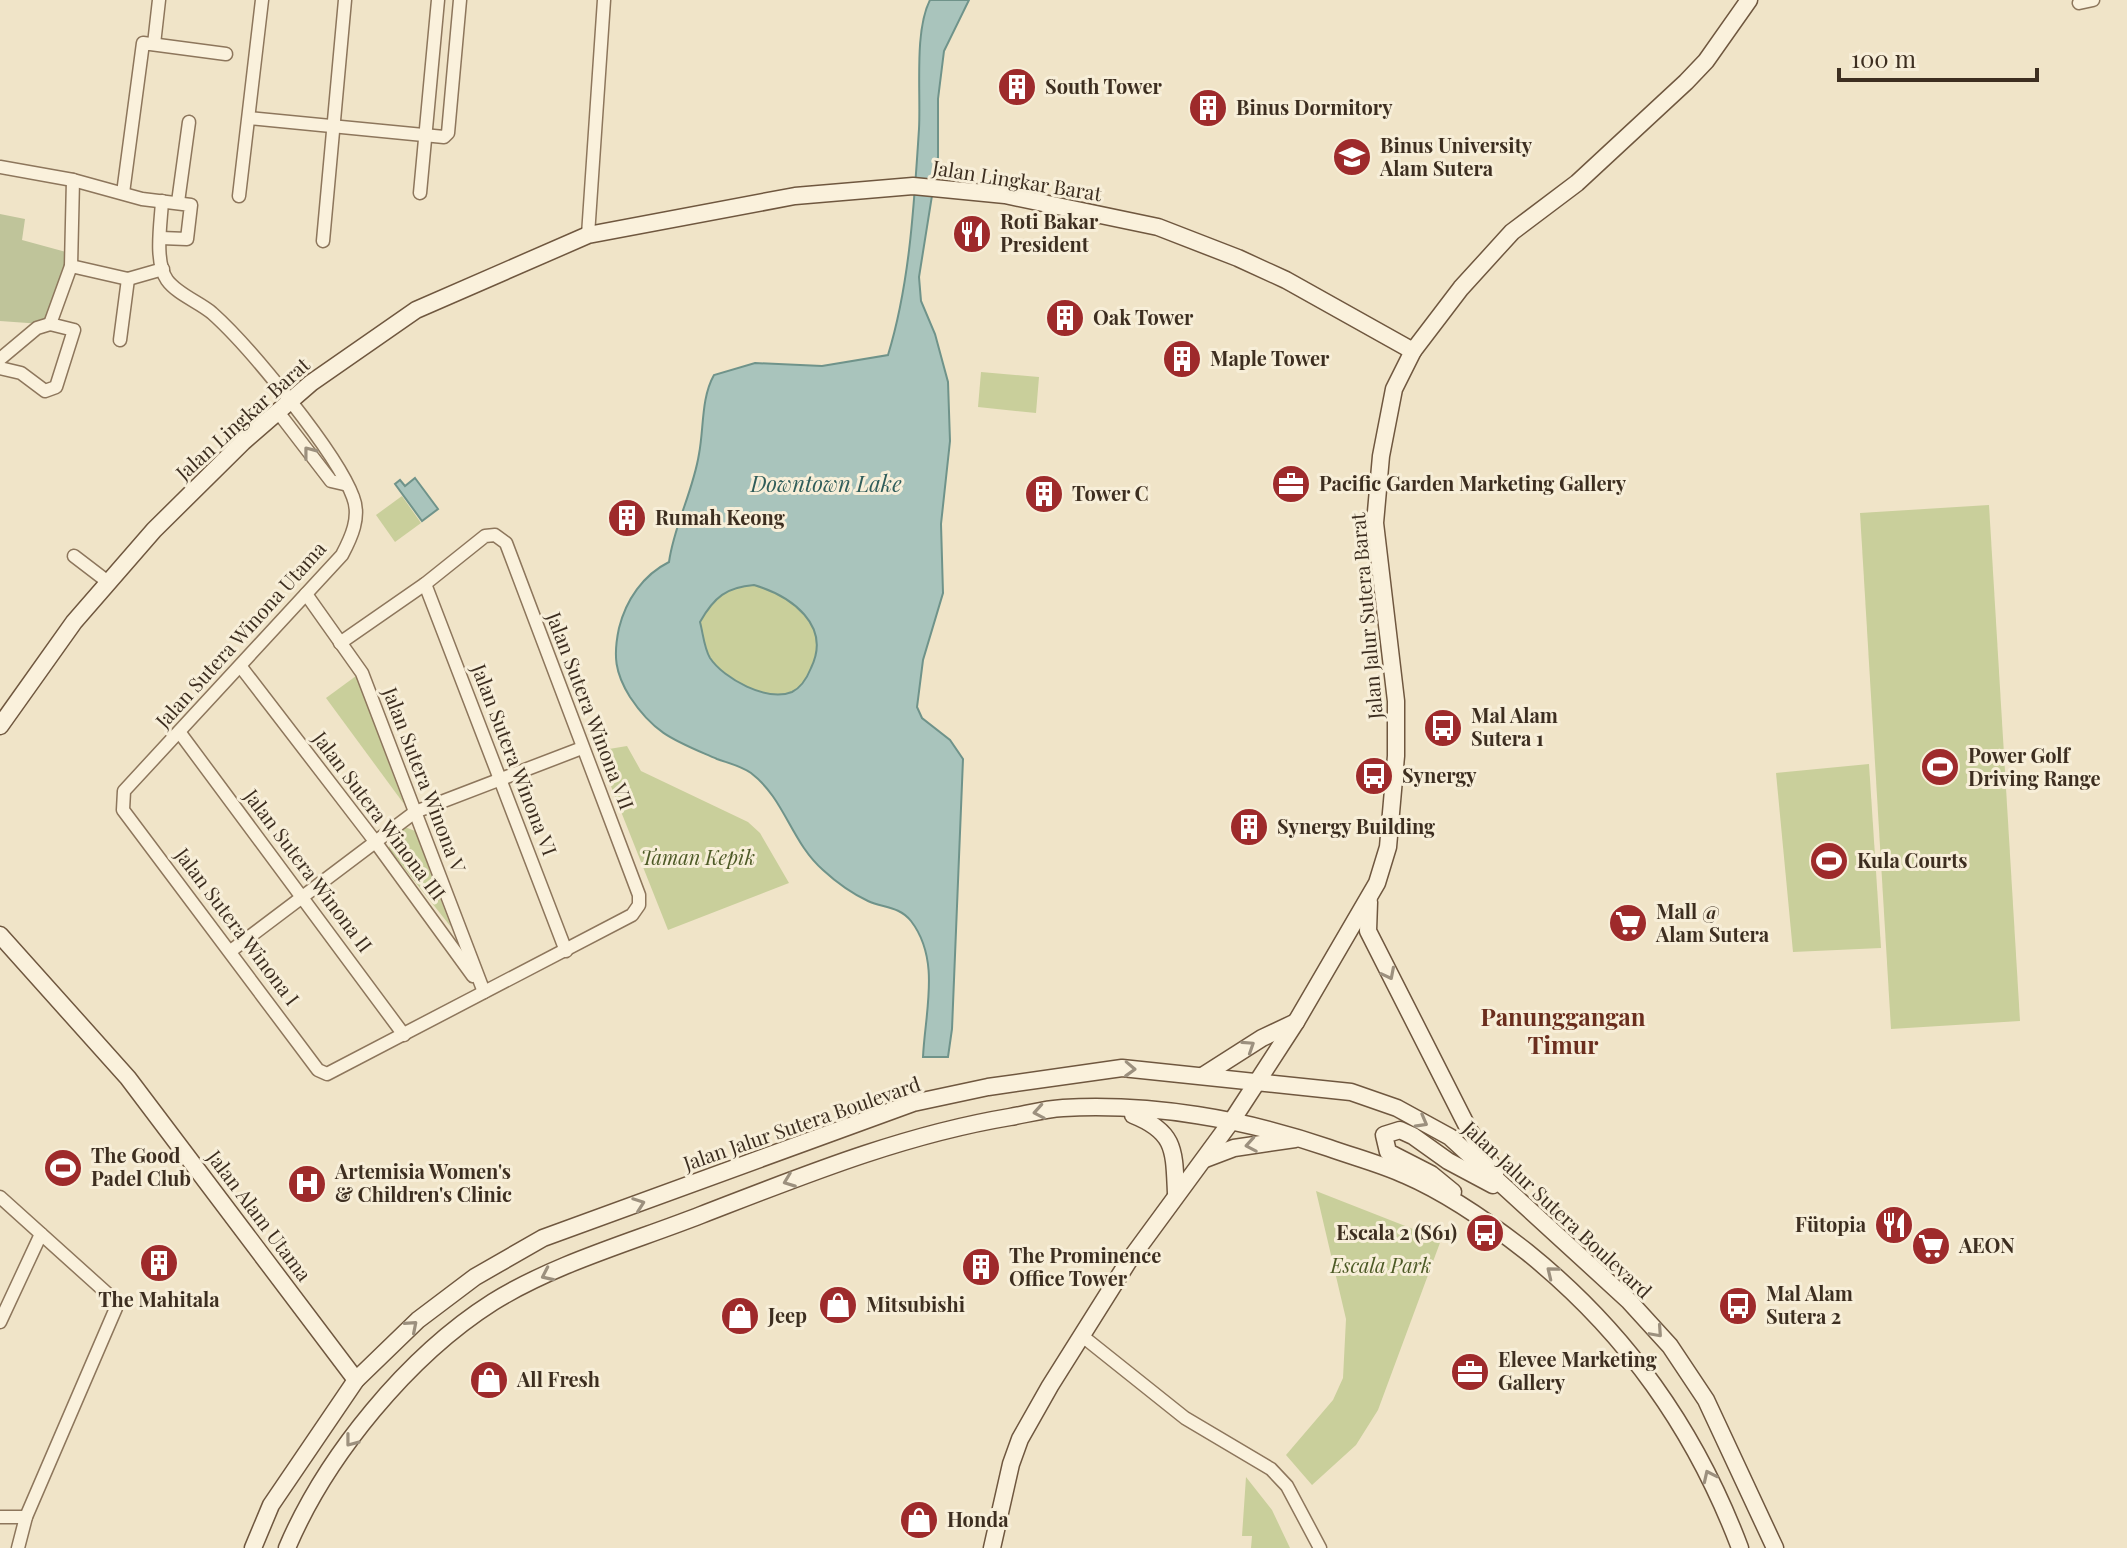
<svg xmlns="http://www.w3.org/2000/svg" width="2127" height="1548" font-family="'Playfair Display',serif">
  <style>
    .green { fill: #c9cf9b }
    .cemetery { fill: #bfc49a }
    .water { fill: #a9c4bc; stroke: #6f938a; stroke-width: 2; fill-rule: evenodd }
    .lines { fill: none; stroke-linecap: round; stroke-linejoin: round }
    .street-casing { stroke: #8d765c; stroke-width: 15 }
    .secondary-casing { stroke: #6f573f; stroke-width: 19 }
    .street { stroke: #faf1dc; stroke-width: 12 }
    .secondary { stroke: #faf1dc; stroke-width: 16 }
    .oneway { stroke: #9c907e }
    .labels { text-anchor: middle; stroke-width: 6; stroke-linejoin: round; paint-order: stroke }
    .poi-label { font-size: 20px; font-weight: bold; fill: #3d2e20; stroke: #f7eed8; text-anchor: start }
    .street-label { font-size: 20px; fill: #3d2e20; stroke: #f7eed8 }
    .park-label { font-size: 20px; font-style: italic; fill: #4d5a26; stroke: #f7eed8 }
    .water-label { font-size: 22px; font-style: italic; fill: #2f5d5a; stroke: #f7eed8 }
    .quarter-label { font-size: 24px; font-weight: bold; fill: #6b2e1e; stroke: #f7eed8 }
  </style>
  <rect width="100%" height="100%" fill="#f0e4c8"/>
  <g class="green">
    <path d="M981,372l58,5 -3,36 -58,-6z"/>
    <path d="M402,496l19,27 -26,19 -19,-27z"/>
    <path d="M1989,505l31,516 -129,8 -31,-516z"/>
    <path d="M754,585c37,11 78,40 57,83 -4,10 -9,19 -19,24 -25,10 -68,-13 -82,-34 -6,-10 -7,-25 -10,-36 14,-25 27,-35 54,-37z"/>
    <path d="M356,676l48,128 -78,-106z"/>
    <path d="M627,746l14,25 107,51 12,11 29,50 -121,47 -71,-179z"/>
    <path d="M1869,764l12,184 -88,4 -17,-179z"/>
    <path d="M405,827l10,4 36,96 -62,-78v-10z"/>
    <path d="M1316,1191l125,49 -63,170 -22,35 -44,40 -26,-30 47,-55 10,-22 3,-59z"/>
    <path d="M1246,1477l26,33 18,38h-39l1,-12h-10z"/>
  </g>
  <path class="cemetery" d="M0,214l25,5 -3,21 44,12 -3,25 -21,47 -42,-3z"/>
  <g class="water">
    <path d="M930,0h39l-25,51 -6,48v59l-19,119 2,24 14,33 13,48 2,59 -9,83 2,69 -20,67 -6,47 5,11 28,22 13,19 -11,270 -4,28h-25c2,-45 18,-97 -12,-136 -12,-15 -28,-13 -43,-20 -17,-8 -32,-19 -45,-31 -32,-28 -38,-71 -72,-97 -10,-7 -23,-10 -34,-14 -41,-18 -62,-24 -87,-62 -15,-24 -17,-41 -11,-69 7,-28 24,-53 50,-66 5,-37 24,-70 30,-108 5,-26 2,-56 15,-79l41,-12 67,3 66,-11c22,-72 26,-151 31,-226 2,-36 -5,-98 11,-129zM754,585c37,11 78,40 57,83 -4,10 -9,19 -19,24 -25,10 -68,-13 -82,-34 -6,-10 -7,-25 -10,-36 14,-25 27,-35 54,-37z"/>
    <path d="M415,478l23,31 -16,12 -27,-37 5,-4 5,6z"/>
  </g>
  <g class="lines">
    <g class="street-casing">
      <g id="street">
        <path d="M2079,3l14,-3"/>
        <path d="M154,44l5,-44"/>
        <path d="M249,118l195,19 4,-4 12,-133"/>
        <path d="M0,167l73,13 69,19 49,6 -4,34 -26,-1"/>
        <path d="M123,193l20,-150 83,11"/>
        <path d="M420,193l18,-193"/>
        <path d="M239,196l23,-196"/>
        <path d="M162,201c-1,22 -8,60 5,79 10,14 32,22 45,33 37,33 125,140 141,184 8,20 -2,41 -11,58l-218,236 -1,19 195,260 9,4 305,-159 7,-10v-10l-133,-352 -11,-8 -10,1 -60,48 -85,59"/>
        <path d="M178,202l11,-80"/>
        <path d="M588,235l16,-235"/>
        <path d="M323,241l22,-241"/>
        <path d="M71,266l57,13 35,-10"/>
        <path d="M120,340l8,-61"/>
        <path d="M0,359l37,-31 13,-4"/>
        <path d="M0,368l21,5 24,18 11,-4 18,-57 -24,-6 21,-58 2,-86"/>
        <path d="M278,412l53,69 13,3"/>
        <path d="M74,556l34,26"/>
        <path d="M425,584l141,367"/>
        <path d="M306,594l56,79 122,319"/>
        <path d="M241,667l133,173 99,136"/>
        <path d="M180,733l224,302"/>
        <path d="M232,950l183,-138 167,-64"/>
        <path d="M0,1197l110,99 6,12 -90,209 -8,31"/>
        <path d="M0,1322l41,-88"/>
        <path d="M1081,1335l104,83 86,51 16,17 33,62"/>
        <path d="M0,1517h26"/>
      </g>
    </g>
    <g class="secondary-casing">
      <g id="secondary">
        <path d="M0,726l74,-104 80,-92 89,-88 68,-59 105,-73 172,-75 207,-39 118,-10 92,9 153,32 80,31 48,22 127,71"/>
        <path d="M1369,902l-1,29 101,199 27,41"/>
        <path d="M0,935l128,143 228,302"/>
        <path d="M1204,1075l58,-37 34,-16"/>
        <path d="M1133,1115c43,17 41,36 43,78"/>
        <path d="M1205,1159l29,-11 61,-9"/>
        <path d="M1453,1192l-22,-18 -43,-22 -4,-17 16,-5 13,6 35,25 45,24"/>
        <path d="M253,1548l18,-43 85,-125 62,-60 57,-43 68,-39 370,-135 75,-16 134,-19 229,24 46,16 53,29 179,164 41,45 36,54 69,148"/>
        <path d="M287,1548c39,-92 121,-192 206,-246 63,-39 139,-60 208,-87 101,-39 201,-80 309,-98 17,-3 35,-8 53,-9 89,-5 182,11 266,40 25,9 52,16 76,27 44,19 85,48 122,77 99,80 168,177 213,296"/>
        <path d="M992,1548l19,-84 9,-25 30,-53 78,-124 105,-143 63,-97 81,-139 11,-36 8,-91v-55l-21,-178 6,-67 13,-67 19,-38 48,-63 51,-56 65,-49 109,-101 20,-21 43,-61"/>
      </g>
    </g>
    <use href="#street" class="street"/>
    <use href="#secondary" class="secondary"/>
  </g>
  <defs><path id="oneway-chevron" d="M-2-3.5L2.5 0L-2 3.5" fill="none" stroke-width="1.6" stroke-linecap="round" stroke-linejoin="round" transform="scale(2)"/></defs>
  <g class="oneway">
    <use href="#oneway-chevron" transform="translate(309 452) rotate(-128)"/>
    <use href="#oneway-chevron" transform="translate(1389 974) rotate(63)"/>
    <use href="#oneway-chevron" transform="translate(1249 1046) rotate(-33)"/>
    <use href="#oneway-chevron" transform="translate(1130 1069) rotate(2)"/>
    <use href="#oneway-chevron" transform="translate(1039 1112) rotate(170)"/>
    <use href="#oneway-chevron" transform="translate(1422 1122) rotate(29)"/>
    <use href="#oneway-chevron" transform="translate(1251 1145) rotate(170)"/>
    <use href="#oneway-chevron" transform="translate(789 1181) rotate(159)"/>
    <use href="#oneway-chevron" transform="translate(639 1204) rotate(-20)"/>
    <use href="#oneway-chevron" transform="translate(1552 1272) rotate(-141)"/>
    <use href="#oneway-chevron" transform="translate(547 1275) rotate(155)"/>
    <use href="#oneway-chevron" transform="translate(412 1326) rotate(-41)"/>
    <use href="#oneway-chevron" transform="translate(1657 1332) rotate(48)"/>
    <use href="#oneway-chevron" transform="translate(351 1441) rotate(128)"/>
    <use href="#oneway-chevron" transform="translate(1709 1476) rotate(-115)"/>
  </g>
  <defs>
    <g id="building-disc" transform="scale(2)"><circle r="9.5" fill="#9e2a2b" stroke="#f7eed8"/><path d="M-4-6H4V6H1V3H-1V6H-4ZM-2.5-4.3h1.7v1.8h-1.7ZM.8-4.3h1.7v1.8H.8ZM-2.5-1h1.7V.8h-1.7ZM.8-1h1.7V.8H.8Z" fill="#fff"/></g>
    <g id="university-disc" transform="scale(2)"><circle r="9.5" fill="#9e2a2b" stroke="#f7eed8"/><path d="M0-5L7-2L0 1L-7-2ZM-4 1L0 2.5L4 1V4Q0 6-4 4Z" fill="#fff"/></g>
    <g id="restaurant-disc" transform="scale(2)"><circle r="9.5" fill="#9e2a2b" stroke="#f7eed8"/><path d="M-5-6h1v4h1v-4h1v4h1v-4h1v5L-1.5 .5V6h-2V.5L-5-1ZM5-6V6H3V1.5H1.5Q1.5-4 5-6Z" fill="#fff"/></g>
    <g id="office-disc" transform="scale(2)"><circle r="9.5" fill="#9e2a2b" stroke="#f7eed8"/><path d="M-6-3h4V-5.5h4V-3h4V5H-6ZM-1-4.5V-3h2v-1.5ZM-6 0V1H6V0Z" fill="#fff"/></g>
    <g id="bus-disc" transform="scale(2)"><circle r="9.5" fill="#9e2a2b" stroke="#f7eed8"/><path d="M-5-6H5V4H4V6H2V4H-2V6H-4V4H-5ZM-3.5-4V0h7V-4ZM-3.5 1.2v1.5H-2V1.2ZM2 1.2v1.5H3.5V1.2Z" fill="#fff"/></g>
    <g id="stadium-disc" transform="scale(2)"><circle r="9.5" fill="#9e2a2b" stroke="#f7eed8"/><path d="M0-5a6.5 5 0 1 0 0 10a6.5 5 0 1 0 0-10ZM-3.5-1.8h7v3.6h-7Z" fill="#fff"/></g>
    <g id="supermarket-disc" transform="scale(2)"><circle r="9.5" fill="#9e2a2b" stroke="#f7eed8"/><path d="M-6-5.5h2.5l.6 2H6L4.5 2H-2.5L-4.4-4H-6ZM-1.5 3.2a1.3 1.3 0 1 0 .1 0ZM3 3.2a1.3 1.3 0 1 0 .1 0Z" fill="#fff"/></g>
    <g id="hospital-disc" transform="scale(2)"><circle r="9.5" fill="#9e2a2b" stroke="#f7eed8"/><path d="M-5-5h3v3.5h4V-5h3V5h-3V1.5h-4V5h-3Z" fill="#fff"/></g>
    <g id="shop-disc" transform="scale(2)"><circle r="9.5" fill="#9e2a2b" stroke="#f7eed8"/><path d="M-5-2.5h2.3a2.7 3.5 0 0 1 5.4 0H5L5.5 6h-11ZM-1.5-2.5h3a1.5 2.3 0 0 0-3 0Z" fill="#fff"/></g>
  </defs>
  <g fill-rule="evenodd">
    <use href="#building-disc" x="1017" y="87"/>
    <use href="#building-disc" x="1208" y="108"/>
    <use href="#university-disc" x="1352" y="157"/>
    <use href="#restaurant-disc" x="972" y="234"/>
    <use href="#building-disc" x="1065" y="318"/>
    <use href="#building-disc" x="1182" y="359"/>
    <use href="#office-disc" x="1291" y="484"/>
    <use href="#building-disc" x="1044" y="494"/>
    <use href="#building-disc" x="627" y="518"/>
    <use href="#bus-disc" x="1443" y="728"/>
    <use href="#stadium-disc" x="1940" y="767"/>
    <use href="#bus-disc" x="1374" y="776"/>
    <use href="#building-disc" x="1249" y="827"/>
    <use href="#stadium-disc" x="1829" y="861"/>
    <use href="#supermarket-disc" x="1628" y="923"/>
    <use href="#stadium-disc" x="63" y="1168"/>
    <use href="#hospital-disc" x="307" y="1184"/>
    <use href="#restaurant-disc" x="1894" y="1225"/>
    <use href="#bus-disc" x="1485" y="1233"/>
    <use href="#supermarket-disc" x="1931" y="1246"/>
    <use href="#building-disc" x="159" y="1263"/>
    <use href="#building-disc" x="981" y="1267"/>
    <use href="#shop-disc" x="838" y="1305"/>
    <use href="#bus-disc" x="1738" y="1306"/>
    <use href="#shop-disc" x="740" y="1316"/>
    <use href="#office-disc" x="1470" y="1372"/>
    <use href="#shop-disc" x="489" y="1380"/>
    <use href="#shop-disc" x="919" y="1520"/>
  </g>
  <g class="labels">
    <g class="poi-label">
      <text x="1045" y="94">South Tower</text>
      <text x="1236" y="115">Binus Dormitory</text>
      <text x="1380" y="153">Binus University<tspan x="1380" dy="23">Alam Sutera</tspan></text>
      <text x="1000" y="229">Roti Bakar<tspan x="1000" dy="23">President</tspan></text>
      <text x="1093" y="325">Oak Tower</text>
      <text x="1210" y="366">Maple Tower</text>
      <text x="1319" y="491">Pacific Garden Marketing Gallery</text>
      <text x="1072" y="501">Tower C</text>
      <text x="655" y="525">Rumah Keong</text>
      <text x="1471" y="723">Mal Alam<tspan x="1471" dy="23">Sutera 1</tspan></text>
      <text x="1968" y="763">Power Golf<tspan x="1968" dy="23">Driving Range</tspan></text>
      <text x="1402" y="783">Synergy</text>
      <text x="1277" y="834">Synergy Building</text>
      <text x="1857" y="868">Kula Courts</text>
      <text x="1656" y="919">Mall @<tspan x="1656" dy="23">Alam Sutera</tspan></text>
      <text x="91" y="1163">The Good<tspan x="91" dy="23">Padel Club</tspan></text>
      <text x="335" y="1179">Artemisia Women's<tspan x="335" dy="23">&amp; Children's Clinic</tspan></text>
      <text x="1866" y="1232" text-anchor="end">Fütopia</text>
      <text x="1457" y="1240" text-anchor="end">Escala 2 (S61)</text>
      <text x="1959" y="1253">AEON</text>
      <text x="1009" y="1263">The Prominence<tspan x="1009" dy="23">Office Tower</tspan></text>
      <text x="1766" y="1301">Mal Alam<tspan x="1766" dy="23">Sutera 2</tspan></text>
      <text x="159" y="1307" text-anchor="middle">The Mahitala</text>
      <text x="866" y="1312">Mitsubishi</text>
      <text x="768" y="1323">Jeep</text>
      <text x="1498" y="1367">Elevee Marketing<tspan x="1498" dy="23">Gallery</tspan></text>
      <text x="517" y="1387">All Fresh</text>
      <text x="947" y="1527">Honda</text>
    </g>
    <g class="street-label">
      <text transform="translate(1017 181) rotate(9)" y="7">Jalan Lingkar Barat</text>
      <text transform="translate(243 419) rotate(-42)" y="7">Jalan Lingkar Barat</text>
      <text transform="translate(1367 616) rotate(-95)" y="7">Jalan Jalur Sutera Barat</text>
      <text transform="translate(241 635) rotate(-48)" y="7">Jalan Sutera Winona Utama</text>
      <text transform="translate(590 711) rotate(69)" y="7">Jalan Sutera Winona VII</text>
      <text transform="translate(514 760) rotate(69)" y="7">Jalan Sutera Winona VI</text>
      <text transform="translate(424 780) rotate(69)" y="7">Jalan Sutera Winona V</text>
      <text transform="translate(379 816) rotate(53)" y="7">Jalan Sutera Winona III</text>
      <text transform="translate(308 871) rotate(53)" y="7">Jalan Sutera Winona II</text>
      <text transform="translate(237 927) rotate(53)" y="7">Jalan Sutera Winona I</text>
      <text transform="translate(802 1124) rotate(-19)" y="7">Jalan Jalur Sutera Boulevard</text>
      <text transform="translate(1557 1210) rotate(43)" y="7">Jalan Jalur Sutera Boulevard</text>
      <text transform="translate(259 1216) rotate(53)" y="7">Jalan Alam Utama</text>
    </g>
    <g class="park-label">
      <text x="698" y="865">Taman Kepik</text>
      <text x="1381" y="1273">Escala Park</text>
    </g>
    <g class="water-label">
      <text x="826" y="492">Downtown Lake</text>
    </g>
    <g class="quarter-label">
      <text x="1563" y="1026">Panunggangan<tspan x="1563" dy="28">Timur</tspan></text>
    </g>
  </g>
  <path d="M1839 68v12h198v-12" fill="none" stroke="#3d2e20" stroke-width="4"/>
  <text x="1851" y="68" font-size="24" fill="#3d2e20" stroke="#f7eed8" stroke-width="6" paint-order="stroke">100 m</text>
</svg>
